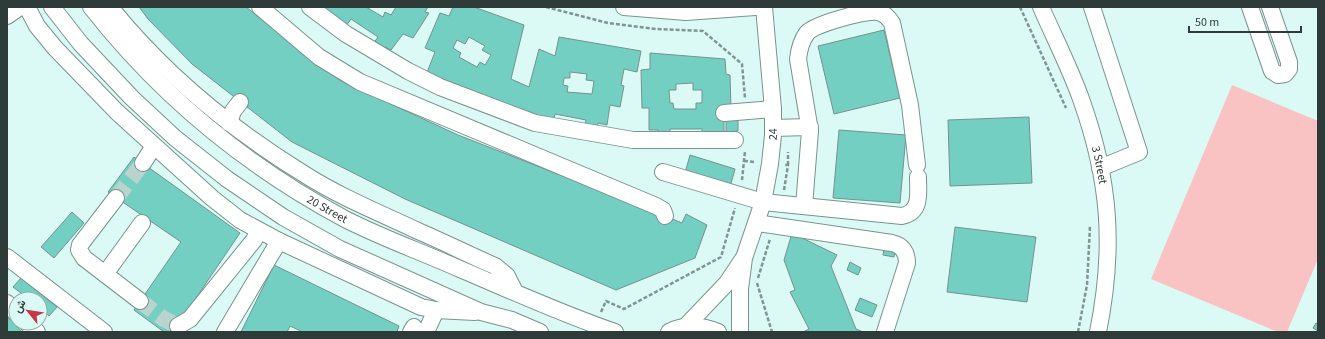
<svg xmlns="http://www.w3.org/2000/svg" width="1325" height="339" font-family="'Source Sans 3',Vazirmatn,sans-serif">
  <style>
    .green { fill: #f8c3c2 }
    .building { fill: #73cfc2; stroke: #76928d; fill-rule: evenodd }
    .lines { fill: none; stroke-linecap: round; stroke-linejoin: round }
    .minor-tunnel { stroke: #b9d4cf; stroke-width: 16; stroke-dasharray: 16 8; stroke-linecap: butt }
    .minor-casing { stroke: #78948f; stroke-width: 18 }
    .path { stroke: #809591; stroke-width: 2.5; stroke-dasharray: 4 2; stroke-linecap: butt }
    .minor { stroke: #fff; stroke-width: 16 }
    .labels { text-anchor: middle; stroke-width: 3; stroke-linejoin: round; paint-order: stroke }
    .street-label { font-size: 12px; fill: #2f3b39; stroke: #dcfaf5 }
  </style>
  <rect width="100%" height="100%" fill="#dcfaf5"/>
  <path class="green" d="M1232,85l86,36v138l-31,73h-9l-127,-53z"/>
  <g class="building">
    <path d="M139,7h107l95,74 117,54 207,81 17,7 4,-9 21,11 -12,33 -79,32 -211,-91 -113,-57 -100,-78 -44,-45z"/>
    <path d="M316,7h50l17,10 2,-5 6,3 5,-8h32l-3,5 4,1 -16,25 -10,-4 -12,16 -6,-3 -2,4 -10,-7 5,-7 -27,-18 -8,11z"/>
    <path d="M453,7h21l50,18 -13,54 18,8 10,-38 16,7 4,-19 82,14 -4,21 -13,-3 -3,16 3,1 -4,21 -10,-2 -3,20 -9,-2 -1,5 -12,-2 1,-6 -31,-6 -2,9 -127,-48 9,-23 -10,-4 15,-35 9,3zM469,37l16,9 -3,4 9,5 -6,10 -5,-3 -3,5 -18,-10 2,-4 -8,-5 4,-8 8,4zM570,72l17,2 -1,6 8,1 -2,13 -25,-2 1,-6 -5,-1 1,-7h6z"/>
    <path d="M884,30l16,68 -66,16 -16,-68z"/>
    <path d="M650,53l75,6 1,15 4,1 1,33 -7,5v20h-22v-4h-32v6h-12v-5h-9v-22h-7l-1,-38 9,-1zM693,83v7h9v13h-6v6h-22l-1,-6h-3l-1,-13h7v-6z"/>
    <path d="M1029,117l3,66 -82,3 -2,-66z"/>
    <path d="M726,120h12v11l-12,1z"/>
    <path d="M839,130l67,5 -6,68 -67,-5z"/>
    <path d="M690,155l45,14 -5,18 -45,-14z"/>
    <path d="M134,157l106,76 -67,99h-9l-30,-22 47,-68 -73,-50z"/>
    <path d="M72,212l12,11 -30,35 -13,-11z"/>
    <path d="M955,227l81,10 -9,65 -80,-10z"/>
    <path d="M792,233l45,22 -6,11 25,63 7,3h-60l6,-3 -19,-37 5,-2 -11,-30z"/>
    <path d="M884,248l11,2 -1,7 -11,-2z"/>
    <path d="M850,262l11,6 -3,7 -11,-5z"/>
    <path d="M274,265l125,61 -2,6h-94l-13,-6 -3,6h-46z"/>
    <path d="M21,278l36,29 -8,9 -9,-8v-9h-11l-16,-12z"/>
    <path d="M860,298l17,7 -5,12 -17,-7z"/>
    <path d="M7,317l3,2 12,13h-15z"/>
    <path d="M1316,323l2,1v7l-5,-3z"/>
  </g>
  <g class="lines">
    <g class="minor-tunnel">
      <path d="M116,198l27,-35"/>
      <path d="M140,301l24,18 14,7"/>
    </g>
    <g class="minor-casing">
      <g id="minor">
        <path d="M27,7l10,19 18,22 62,64 95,86 28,22 39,21 142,66 15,3 39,2"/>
        <path d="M52,7l29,37 51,54 43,40 52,41 56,38 57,32 141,63 31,8 28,12"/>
        <path id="s1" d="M91,7c69,88 155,159 254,212 37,19 77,33 115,50 52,22 102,45 155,63"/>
        <path d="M110,7c54,67 121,122 194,167 36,23 76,39 114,57 26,11 51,24 77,35l12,10 8,16"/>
        <path d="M260,7l59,50 41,25 296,124 7,4 2,6"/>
        <path d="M310,7l36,27 62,37 32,16 95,36 98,17h102"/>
        <path d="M624,7l62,5 69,-5"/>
        <path id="s2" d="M1041,7c13,30 29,61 40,92 29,81 34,149 17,233"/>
        <path d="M1092,7l47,145 -39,16"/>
        <path d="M1250,7l22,64 6,4 7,-1 4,-5v-7l-19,-55"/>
        <path d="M7,16l13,-9"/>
        <path d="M724,113l49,-4"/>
        <path d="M229,123l4,-12 7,-9"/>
        <path d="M773,128l37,-1"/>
        <path d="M143,163l11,-17"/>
        <path d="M663,172l100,30 139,14c20,-4 16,-23 16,-39"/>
        <path d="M116,198l-36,47 -1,5 5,8 56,43"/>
        <path d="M804,206l6,-75 -12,-72c1,-9 3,-18 9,-26 8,-9 59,-23 71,-21 6,1 10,5 14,11l18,82 7,60"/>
        <path d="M757,223l135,20c10,2 15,9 15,20l-22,69"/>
        <path d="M7,257l97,75"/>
        <path d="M105,274l37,-51"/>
        <path d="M7,303l9,10"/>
        <path d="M27,323l10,9"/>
        <path d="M178,326l12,-7 64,-79 5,-9"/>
        <path d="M686,326l41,-43 16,-24"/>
        <path d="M225,332l54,-91"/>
        <path d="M411,332l3,-5"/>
        <path d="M426,332l10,-22"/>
        <path d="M669,332c15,-8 34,-7 49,0"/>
        <path id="s3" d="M740,332v-43l4,-31 19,-56 7,-38 3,-29v-26l-9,-102"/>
      </g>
    </g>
    <g class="path">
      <path d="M546,7l62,16 48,6 47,2 39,33 3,34"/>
      <path d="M1020,7l46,101"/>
      <path d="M744,161l11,1"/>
      <path d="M788,165v-13"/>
      <path d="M742,180l3,-29"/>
      <path d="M784,190l4,-25h-4"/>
      <path d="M758,278l12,-39"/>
      <path d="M757,283l15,49"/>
      <path d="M601,312l5,-11 18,8 97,-52 14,-49"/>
      <path d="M1078,332l9,-47 3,-59"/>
    </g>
    <use href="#minor" class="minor"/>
  </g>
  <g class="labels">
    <g class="street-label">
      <text dy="4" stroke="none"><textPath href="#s3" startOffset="202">24</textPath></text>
      <text dy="4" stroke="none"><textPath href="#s2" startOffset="169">3 Street</textPath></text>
      <text dy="4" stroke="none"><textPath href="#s1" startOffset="313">20 Street</textPath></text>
    </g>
  </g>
  <rect width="1325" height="339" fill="none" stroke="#2f3b39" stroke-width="16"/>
  <g transform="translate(28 311) rotate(300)"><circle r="19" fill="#dcfaf5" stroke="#97aeaa"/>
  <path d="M0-3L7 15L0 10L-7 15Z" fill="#c63643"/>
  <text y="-6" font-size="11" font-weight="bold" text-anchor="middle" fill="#2f3b39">ش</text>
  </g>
  <path d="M1189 26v6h112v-6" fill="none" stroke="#2f3b39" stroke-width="2"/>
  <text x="1195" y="26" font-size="12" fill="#2f3b39" stroke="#dcfaf5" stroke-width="3" paint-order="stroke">50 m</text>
</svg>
